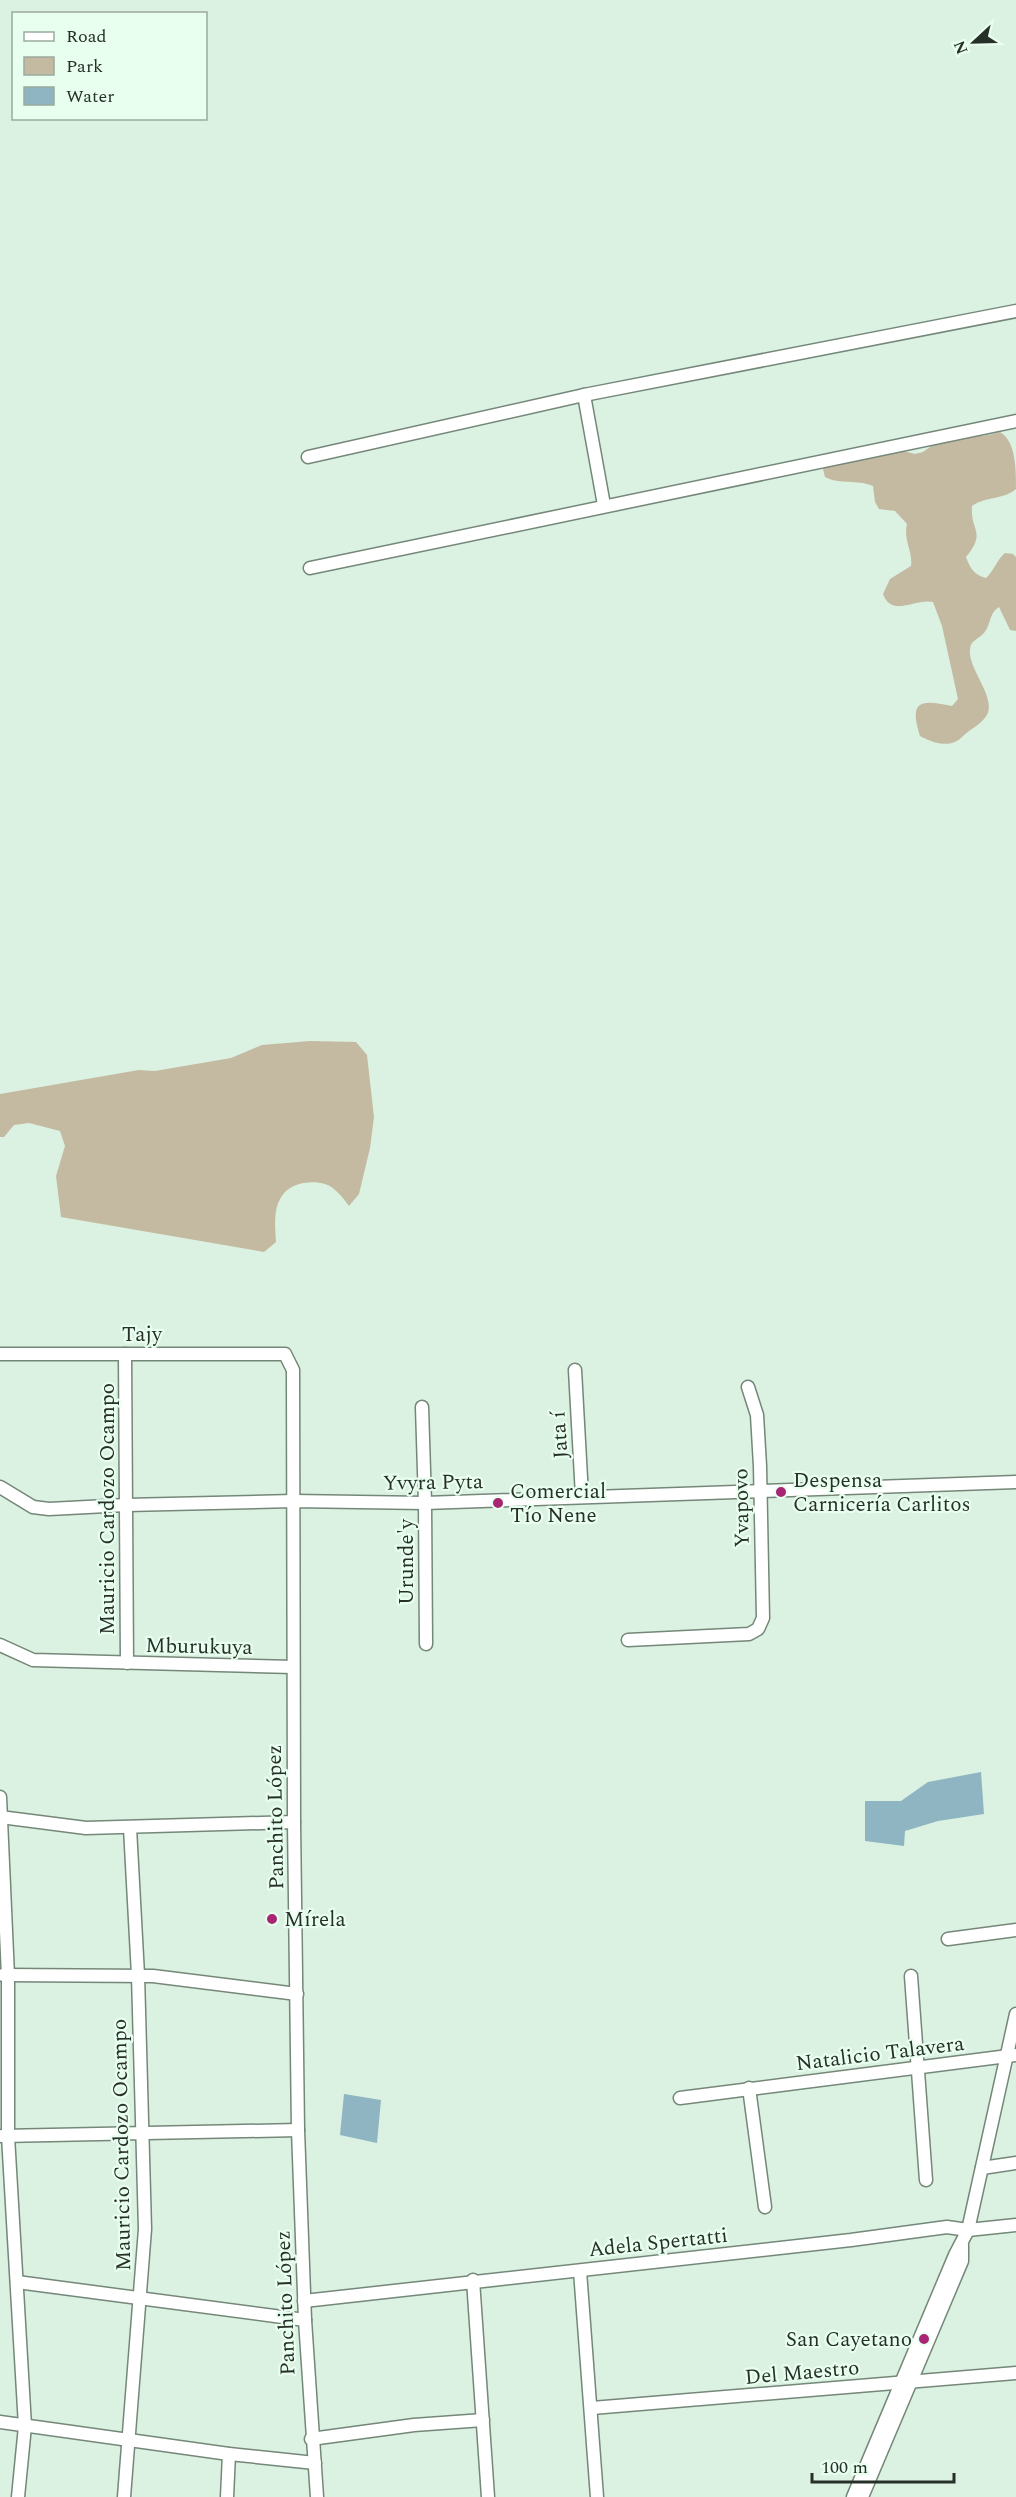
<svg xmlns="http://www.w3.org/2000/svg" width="1016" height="2497" font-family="Spectral,serif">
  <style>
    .green { fill: #c4baa1 }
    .water { fill: #8eb5c1 }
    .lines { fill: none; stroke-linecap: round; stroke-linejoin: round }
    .minor-casing { stroke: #748779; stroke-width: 15 }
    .minor { stroke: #fff; stroke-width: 12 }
    .poi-dot { fill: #a72573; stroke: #e8feee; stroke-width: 2 }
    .labels { text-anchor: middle; stroke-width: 4.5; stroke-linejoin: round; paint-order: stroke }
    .street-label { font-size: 21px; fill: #272f29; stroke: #e8feee }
    .poi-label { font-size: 21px; fill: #272f29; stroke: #e8feee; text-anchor: start }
  </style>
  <rect width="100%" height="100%" fill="#dbf1e1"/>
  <g class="green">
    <path d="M1000,432c16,9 16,37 16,57 -13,11 -30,7 -44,17 -2,26 15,25 -6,51 4,11 8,18 20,21 8,-7 10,-17 19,-25l8,1 3,3v74l-6,-1 -11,-23c-10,6 -8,18 -15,26 -6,7 -14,7 -14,17 -2,21 31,51 14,69 -6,7 -15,11 -22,18 -12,12 -29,6 -42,-1 -12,-37 2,-36 32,-30l6,-7 -16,-73 -9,-24c-18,-4 -41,16 -50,-8l7,-15 21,-13c2,-15 -8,-26 -4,-42l-12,-13 -16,-2 -4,-7 -2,-16c-16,-7 -33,-1 -48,-9l-2,-8 7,-10 69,-9 16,4 8,-2 7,-5 2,-8c23,-3 45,0 68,-7z"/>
    <path d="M310,1041l46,1 11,13 7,62 -4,31 -11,46 -10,12c-6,-8 -14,-19 -24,-22 -14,-4 -35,-1 -43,12 -9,12 -7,31 -6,46l-12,10 -203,-35 -5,-41 9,-30 -5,-15 -31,-8 -15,2 -10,12h-4v-43l139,-24 16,1 76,-13 31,-13z"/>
  </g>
  <g class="water">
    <path d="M981,1772l3,42 -46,7 -33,10 -1,15 -39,-5v-40h36l27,-19z"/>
    <path d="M344,2094l37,6 -4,43 -37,-8z"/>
  </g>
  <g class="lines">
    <g class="minor-casing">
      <g id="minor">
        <path d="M584,395l20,110"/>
        <path d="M308,457l276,-62 432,-84"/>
        <path d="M310,568l706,-147"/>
        <path d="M0,1354h285l8,16 1,452 4,308 7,190 12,177"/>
        <path d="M125,1354l2,309"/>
        <path d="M575,1370l7,126"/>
        <path d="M422,1407l3,96 1,141"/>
        <path d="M0,1487l33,20 16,2 77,-4 167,-4 132,2 591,-21"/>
        <path d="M628,1640l121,-6 9,-5 5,-11 -3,-152 -3,-51 -9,-28"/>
        <path d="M0,1645l33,15 260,7"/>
        <path d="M0,1797l8,179v160l17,290 -7,71"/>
        <path d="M0,1817l86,11 208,-6"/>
        <path d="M948,1939l68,-9"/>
        <path d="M3,1975l150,1 144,18"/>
        <path d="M911,1976l15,204"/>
        <path d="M749,2088l16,119"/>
        <path d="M680,2098l336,-43"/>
        <path d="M2,2136l296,-6"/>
        <path d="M982,2168l34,-5"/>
        <path d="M580,2271l17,226"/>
        <path d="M473,2280l15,217"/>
        <path d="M17,2282l288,38"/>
        <path d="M304,2301l547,-61 96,-13 21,3 48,-5"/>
        <path d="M592,2408l424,-35"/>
        <path d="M0,2422l229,32 86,9"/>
        <path d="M311,2439l103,-14 69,-5"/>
        <path d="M124,2497l21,-268 -7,-254 -8,-147"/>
        <path d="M227,2497l2,-43"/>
        <path d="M853,2497l102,-242 13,-25 48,-216"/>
        <path d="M862,2497l100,-236v-16"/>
      </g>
    </g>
    <use href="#minor" class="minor"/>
  </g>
  <g class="poi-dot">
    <circle cx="781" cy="1492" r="6"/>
    <circle cx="498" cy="1503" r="6"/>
    <circle cx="272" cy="1919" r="6"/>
    <circle cx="924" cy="2339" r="6"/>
  </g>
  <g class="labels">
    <g class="street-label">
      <text x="142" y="1341">Tajy</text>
      <text transform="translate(559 1435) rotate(-94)" y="7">Jata í</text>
      <text transform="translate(433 1482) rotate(-1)" y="7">Yvyra Pyta</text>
      <text transform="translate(741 1508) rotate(-91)" y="7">Yvapovo</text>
      <text transform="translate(107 1509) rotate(-90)" y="7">Mauricio Cardozo Ocampo</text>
      <text transform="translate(406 1562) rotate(-90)" y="7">Urunde'y</text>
      <text transform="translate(199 1646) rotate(1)" y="7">Mburukuya</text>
      <text transform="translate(275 1817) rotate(-91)" y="7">Panchito López</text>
      <text transform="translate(880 2053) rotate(-7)" y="7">Natalicio Talavera</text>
      <text transform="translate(121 2145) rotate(-91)" y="7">Mauricio Cardozo Ocampo</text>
      <text transform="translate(658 2242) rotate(-6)" y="7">Adela Spertatti</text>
      <text transform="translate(285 2303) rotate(-92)" y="7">Panchito López</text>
      <text transform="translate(802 2372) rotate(-5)" y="7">Del Maestro</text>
    </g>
    <g class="poi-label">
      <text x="793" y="1487">Despensa<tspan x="793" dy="24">Carnicería Carlitos</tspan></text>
      <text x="510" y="1498">Comercial<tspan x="510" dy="24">Tío Nene</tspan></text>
      <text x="284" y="1926">Mírela</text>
      <text x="912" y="2346" text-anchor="end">San Cayetano</text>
    </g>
  </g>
  <rect x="12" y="12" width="195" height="108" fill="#e8feee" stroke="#9bab9f" stroke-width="1.5"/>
  <rect x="24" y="32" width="30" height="9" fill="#ffffff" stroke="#9bab9f" stroke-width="1.5"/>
  <text x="66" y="42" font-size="18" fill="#272f29">Road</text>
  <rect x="24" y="57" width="30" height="18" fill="#c4baa1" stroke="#9bab9f" stroke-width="1.5"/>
  <text x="66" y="72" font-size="18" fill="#272f29">Park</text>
  <rect x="24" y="87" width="30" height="18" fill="#8eb5c1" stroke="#9bab9f" stroke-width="1.5"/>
  <text x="66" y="102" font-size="18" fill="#272f29">Water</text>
  <g transform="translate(974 42) rotate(248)" stroke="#e8feee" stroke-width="4.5" paint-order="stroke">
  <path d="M0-4.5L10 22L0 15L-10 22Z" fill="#272f29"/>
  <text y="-9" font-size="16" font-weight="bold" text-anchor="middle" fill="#272f29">N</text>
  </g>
  <path d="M812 2473v9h142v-9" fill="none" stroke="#272f29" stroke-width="3"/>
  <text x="821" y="2473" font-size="18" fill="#272f29" stroke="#e8feee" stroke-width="4.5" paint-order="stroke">100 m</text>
</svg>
